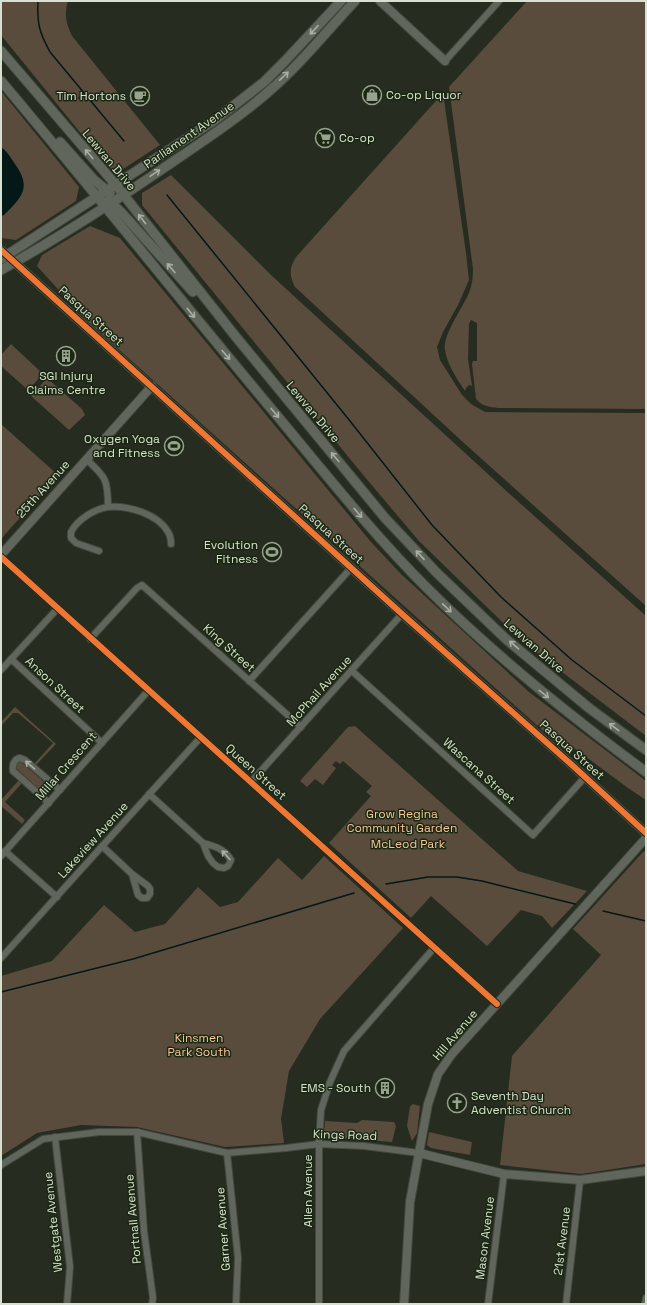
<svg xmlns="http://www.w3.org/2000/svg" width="647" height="1305" font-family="'Space Grotesk',sans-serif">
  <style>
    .green { fill: #594c3d }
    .water { fill: #041818 }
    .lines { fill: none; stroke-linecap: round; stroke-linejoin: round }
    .stream { stroke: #041818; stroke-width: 1.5 }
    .minor-casing { stroke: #43493e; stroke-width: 8 }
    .tertiary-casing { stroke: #43493e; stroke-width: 10 }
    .secondary-casing { stroke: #43493e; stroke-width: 11 }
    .minor { stroke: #61665c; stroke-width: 6 }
    .tertiary { stroke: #61665c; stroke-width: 8 }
    .secondary { stroke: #61665c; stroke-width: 9 }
    .cycleway-casing { stroke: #1b2811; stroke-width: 8 }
    .cycleway { stroke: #f07635; stroke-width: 6 }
    .oneway { stroke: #a8afa2 }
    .labels { text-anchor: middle; stroke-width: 3; stroke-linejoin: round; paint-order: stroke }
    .poi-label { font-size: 12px; fill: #d7e0d1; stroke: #1b2811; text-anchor: end }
    .street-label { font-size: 12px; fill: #d7e0d1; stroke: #1b2811 }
    .park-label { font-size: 12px; fill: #f7c79c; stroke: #1b2811 }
  </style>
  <rect width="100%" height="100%" fill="#262c20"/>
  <g class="green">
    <path d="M1,1h67c-4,14 -2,22 4,35l88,109 -40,26 -11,-3 -108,-133z"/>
    <path d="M527,1h119v408l-148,-1c-9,-1 -16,-2 -22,-9l-4,-35 1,-3h4v-38l-6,-3 -2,4 -1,35 4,27 -3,-1 -3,3 -1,3c-8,-12 -18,-27 -20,-41 -3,-14 18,-43 24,-57 3,-8 4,-15 4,-24l-24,-182z"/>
    <path d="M1,91l78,96 -3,14 -60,39 -15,-2z"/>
    <path d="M443,93l23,160 3,27 -11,25 -15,27 -6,15 3,13 22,35 9,9 14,8 161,1v193l-181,-162 -170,-157c-6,-13 -6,-18 1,-30z"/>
    <path d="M171,175l100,100 241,221 134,120v120l-122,-93 -105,-102 -55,-65 -222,-271v-12z"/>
    <path d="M90,226l30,12 251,304 30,32 128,118 117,89v19l-18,-12 -62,-46 -5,5 -477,-429 -47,-52 5,-11z"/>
    <path d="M11,344l32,30 -15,16 -27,-24v-11z"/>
    <path d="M47,378l35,31 3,6 -16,15 -38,-34z"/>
    <path d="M1,424l57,51 -57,64z"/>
    <path d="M15,707l41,37 -20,21 -2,-1 19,-21 -35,-30h-5l-12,13v-4z"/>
    <path d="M355,726l163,145 69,20 -35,37 -10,-12 -21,-6 -34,36 -56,-50 -20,22 -82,-75 42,-47 -5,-4 6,-6 -29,-25 -3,3 -4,-3 -4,4 4,3 -13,17 -8,-6 -8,8 -7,-6 48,-54z"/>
    <path d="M20,761l32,28 -6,7 -30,-28 1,-5z"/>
    <path d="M19,780l3,3 -17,19 20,18 -3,4 -21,-18v-8l1,1z"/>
    <path d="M646,851v313l-65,10 -81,-9 12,-109 89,-101 -28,-26 70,-77z"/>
    <path d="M324,856l79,72 -83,91 -31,52 -8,48 3,24 -59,4 -88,-20 -56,-2 -44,8 -36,23v-180l51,-15 52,-56 31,27 30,-8 33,-37 22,20 18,-5 40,-44 24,22z"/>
    <path d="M413,1104l7,2 -3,27 -5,8 -5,-15 3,-20z"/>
    <path d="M362,1120l32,2 2,4 -4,16 -65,-5 -3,-4 1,-12 32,2z"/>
    <path d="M429,1132l43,10 -2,13 -39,-7 -4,-3z"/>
  </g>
  <path class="water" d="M1,147c6,4 10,11 14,17 17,24 7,33 -11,51l-3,1z"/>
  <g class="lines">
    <g class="stream">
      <path d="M38,1c-1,22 1,31 12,51l74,89"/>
      <path d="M79,98l3,-3 4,1"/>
      <path d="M167,195l183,226 82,104 69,72 71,63 74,56"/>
      <path d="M386,884l42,-7h29l25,4 93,23"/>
      <path d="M603,911l43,10"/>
      <path d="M1,992l132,-33 221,-66"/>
    </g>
    <g class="minor-casing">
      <g id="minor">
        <path d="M445,61l54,-60"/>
        <path d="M86,459c20,18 22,21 22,48"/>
        <path d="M99,551l-23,-8 -5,-5v-6c6,-12 23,-23 37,-25 20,-2 50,7 60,25 2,3 3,8 3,12"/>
        <path d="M1,557l496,447"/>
        <path d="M90,639l47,-51 5,-3 159,142"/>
        <path d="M11,659l91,84"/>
        <path d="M1,670l57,-62"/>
        <path d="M352,671l181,164 52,-58"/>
        <path d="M249,681l103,-114"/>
        <path d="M251,782l151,-168"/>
        <path d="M149,794l54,49 5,13 5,7 5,4 6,1 4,-2 3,-6c-6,-11 -17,-14 -28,-17"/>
        <path d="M49,803l-36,-32c-1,-6 1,-12 7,-13l5,2 35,30"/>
        <path d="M102,846l30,28 16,12 2,3v5l-3,4h-5l-4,-3 -6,-21"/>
        <path d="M5,851l52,46"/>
        <path d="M1,856l147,-165"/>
        <path d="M1,958l199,-220"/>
        <path d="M137,1132l7,99 9,67 -1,6"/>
        <path d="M55,1137l15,130 -3,37"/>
        <path d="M227,1153l11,105 -2,46"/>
        <path d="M1,1165l42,-26 56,-7h38l90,21 59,-5 33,-4 45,2 55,7"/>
        <path d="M319,1304v-160l2,-34 9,-28 14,-31 90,-103"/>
        <path d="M488,1304l16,-130"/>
        <path d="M566,1304l14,-124"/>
        <path d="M645,1304l1,-6"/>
      </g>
    </g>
    <g class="tertiary-casing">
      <g id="tertiary">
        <path d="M380,1l65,60"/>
        <path d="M1,250l401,364 170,151 74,68"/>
        <path d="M1,555l151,-169"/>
        <path d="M419,1153l85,21 76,6 66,-9"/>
        <path d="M404,1304l6,-102 18,-98 10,-30 14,-20 194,-216"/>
      </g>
    </g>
    <g class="secondary-casing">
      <g id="secondary">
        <path d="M1,51l114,133 121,153 149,181 52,55 70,67 82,68 57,42"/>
        <path d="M1,81c92,109 181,221 273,331 50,60 98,121 153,176 68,68 142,127 219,184"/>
        <path d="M60,142l34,38 16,13"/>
        <path d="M108,200l13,12 72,80"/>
        <path d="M1,259l214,-139 49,-38 21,-21 56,-60"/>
        <path d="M1,270c52,-29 102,-61 151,-94 39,-27 79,-52 115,-83 32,-27 59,-61 88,-92"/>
      </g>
    </g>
    <use href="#minor" class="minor"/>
    <use href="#tertiary" class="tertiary"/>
    <use href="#secondary" class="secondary"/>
    <g class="cycleway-casing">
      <g id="cycleway">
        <path d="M1,250l401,364 170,151 74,68"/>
        <path d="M1,557l496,447"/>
      </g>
    </g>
    <use href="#cycleway" class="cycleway"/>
  </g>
  <defs><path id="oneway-shaft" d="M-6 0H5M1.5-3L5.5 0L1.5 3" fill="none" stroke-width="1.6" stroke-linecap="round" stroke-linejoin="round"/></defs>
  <g class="oneway">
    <use href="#oneway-shaft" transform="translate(314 30) rotate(133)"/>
    <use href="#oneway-shaft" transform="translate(284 76) rotate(-44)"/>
    <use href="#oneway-shaft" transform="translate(89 154) rotate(-130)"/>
    <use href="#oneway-shaft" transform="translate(155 173) rotate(-34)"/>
    <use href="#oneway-shaft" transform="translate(142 219) rotate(-128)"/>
    <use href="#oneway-shaft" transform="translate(171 268) rotate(-131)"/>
    <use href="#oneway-shaft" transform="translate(191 313) rotate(51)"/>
    <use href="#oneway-shaft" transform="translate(226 355) rotate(50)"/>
    <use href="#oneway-shaft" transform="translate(275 413) rotate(50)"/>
    <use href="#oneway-shaft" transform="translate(335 457) rotate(-130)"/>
    <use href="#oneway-shaft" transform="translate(358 513) rotate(50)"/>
    <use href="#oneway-shaft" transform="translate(420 555) rotate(-133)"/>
    <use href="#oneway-shaft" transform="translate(447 608) rotate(44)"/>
    <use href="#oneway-shaft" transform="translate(514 645) rotate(-139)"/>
    <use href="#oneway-shaft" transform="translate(544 694) rotate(38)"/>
    <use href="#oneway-shaft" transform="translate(614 727) rotate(-143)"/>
    <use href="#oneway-shaft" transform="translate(30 765) rotate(-139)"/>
    <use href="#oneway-shaft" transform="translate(226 855) rotate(-132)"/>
  </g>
  <defs>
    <g id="shop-ring" transform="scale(1)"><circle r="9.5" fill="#1b2811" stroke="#99a193" stroke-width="1.5"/><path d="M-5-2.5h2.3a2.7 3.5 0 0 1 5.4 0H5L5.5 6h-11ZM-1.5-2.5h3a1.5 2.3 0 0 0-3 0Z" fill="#99a193"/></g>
    <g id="cafe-ring" transform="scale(1)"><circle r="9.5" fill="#1b2811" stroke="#99a193" stroke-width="1.5"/><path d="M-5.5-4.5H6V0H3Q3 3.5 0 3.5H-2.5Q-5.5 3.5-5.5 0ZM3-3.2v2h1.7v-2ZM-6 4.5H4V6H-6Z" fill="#99a193"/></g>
    <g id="supermarket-ring" transform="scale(1)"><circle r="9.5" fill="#1b2811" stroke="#99a193" stroke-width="1.5"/><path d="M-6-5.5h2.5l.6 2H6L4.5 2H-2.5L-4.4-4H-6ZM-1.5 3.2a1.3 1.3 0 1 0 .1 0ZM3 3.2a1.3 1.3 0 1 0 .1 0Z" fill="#99a193"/></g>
    <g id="building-ring" transform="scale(1)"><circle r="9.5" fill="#1b2811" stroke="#99a193" stroke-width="1.5"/><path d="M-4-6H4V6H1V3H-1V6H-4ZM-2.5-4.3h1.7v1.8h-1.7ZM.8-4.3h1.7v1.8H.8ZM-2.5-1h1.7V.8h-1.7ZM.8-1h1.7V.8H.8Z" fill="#99a193"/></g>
    <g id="stadium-ring" transform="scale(1)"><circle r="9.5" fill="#1b2811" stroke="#99a193" stroke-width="1.5"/><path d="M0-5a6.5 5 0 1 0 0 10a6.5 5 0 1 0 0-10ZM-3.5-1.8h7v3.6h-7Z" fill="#99a193"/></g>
    <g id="church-ring" transform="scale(1)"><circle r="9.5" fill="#1b2811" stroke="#99a193" stroke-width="1.5"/><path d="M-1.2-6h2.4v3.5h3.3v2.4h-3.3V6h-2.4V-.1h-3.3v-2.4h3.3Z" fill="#99a193"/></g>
  </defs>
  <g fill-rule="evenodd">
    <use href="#shop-ring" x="372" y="95"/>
    <use href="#cafe-ring" x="140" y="96"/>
    <use href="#supermarket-ring" x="325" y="138"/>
    <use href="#building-ring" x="66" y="356"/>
    <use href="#stadium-ring" x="174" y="446"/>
    <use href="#stadium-ring" x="272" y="552"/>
    <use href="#building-ring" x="385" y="1088"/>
    <use href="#church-ring" x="457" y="1103"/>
  </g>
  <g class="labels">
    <g class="poi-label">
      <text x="386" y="99" text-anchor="start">Co-op Liquor</text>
      <text x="126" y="100">Tim Hortons</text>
      <text x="339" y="142" text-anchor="start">Co-op</text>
      <text x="66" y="380" text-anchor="middle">SGI Injury<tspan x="66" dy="14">Claims Centre</tspan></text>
      <text x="160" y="443">Oxygen Yoga<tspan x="160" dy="14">and Fitness</tspan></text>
      <text x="258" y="549">Evolution<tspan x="258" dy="14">Fitness</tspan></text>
      <text x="371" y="1092">EMS - South</text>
      <text x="471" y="1100" text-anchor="start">Seventh Day<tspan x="471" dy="14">Adventist Church</tspan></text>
    </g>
    <g class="street-label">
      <text transform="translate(189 135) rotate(-35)" y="4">Parliament Avenue</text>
      <text transform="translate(109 160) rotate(50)" y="4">Lewvan Drive</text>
      <text transform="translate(91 316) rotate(42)" y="4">Pasqua Street</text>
      <text transform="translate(313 412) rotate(50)" y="4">Lewvan Drive</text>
      <text transform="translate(43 489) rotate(-48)" y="4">25th Avenue</text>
      <text transform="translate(331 534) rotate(42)" y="4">Pasqua Street</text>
      <text transform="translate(534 646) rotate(41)" y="4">Lewvan Drive</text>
      <text transform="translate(229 648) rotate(42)" y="4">King Street</text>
      <text transform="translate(55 685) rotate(43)" y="4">Anson Street</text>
      <text transform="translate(319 691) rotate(-48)" y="4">McPhail Avenue</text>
      <text transform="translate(572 750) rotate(42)" y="4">Pasqua Street</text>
      <text transform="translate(66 766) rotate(-49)" y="4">Millar Crescent</text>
      <text transform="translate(479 771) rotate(42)" y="4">Wascana Street</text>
      <text transform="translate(256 772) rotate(42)" y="4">Queen Street</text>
      <text transform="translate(93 840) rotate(-48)" y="4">Lakeview Avenue</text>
      <text transform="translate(455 1035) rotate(-50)" y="4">Hill Avenue</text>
      <text transform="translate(345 1135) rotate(2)" y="4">Kings Road</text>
      <text transform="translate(308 1191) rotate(-90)" y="4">Allen Avenue</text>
      <text transform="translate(133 1219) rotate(-95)" y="4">Portnall Avenue</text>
      <text transform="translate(53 1222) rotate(-96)" y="4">Westgate Avenue</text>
      <text transform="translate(223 1229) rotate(-94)" y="4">Garner Avenue</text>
      <text transform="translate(485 1238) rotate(-83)" y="4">Mason Avenue</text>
      <text transform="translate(562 1241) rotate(-83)" y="4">21st Avenue</text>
    </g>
    <g class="park-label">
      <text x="402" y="818">Grow Regina<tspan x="402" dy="14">Community Garden</tspan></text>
      <text x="408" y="848">McLeod Park</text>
      <text x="199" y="1042">Kinsmen<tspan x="199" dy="14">Park South</tspan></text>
    </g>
  </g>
  <rect width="647" height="1305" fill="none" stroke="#d7e0d1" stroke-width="4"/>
</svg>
